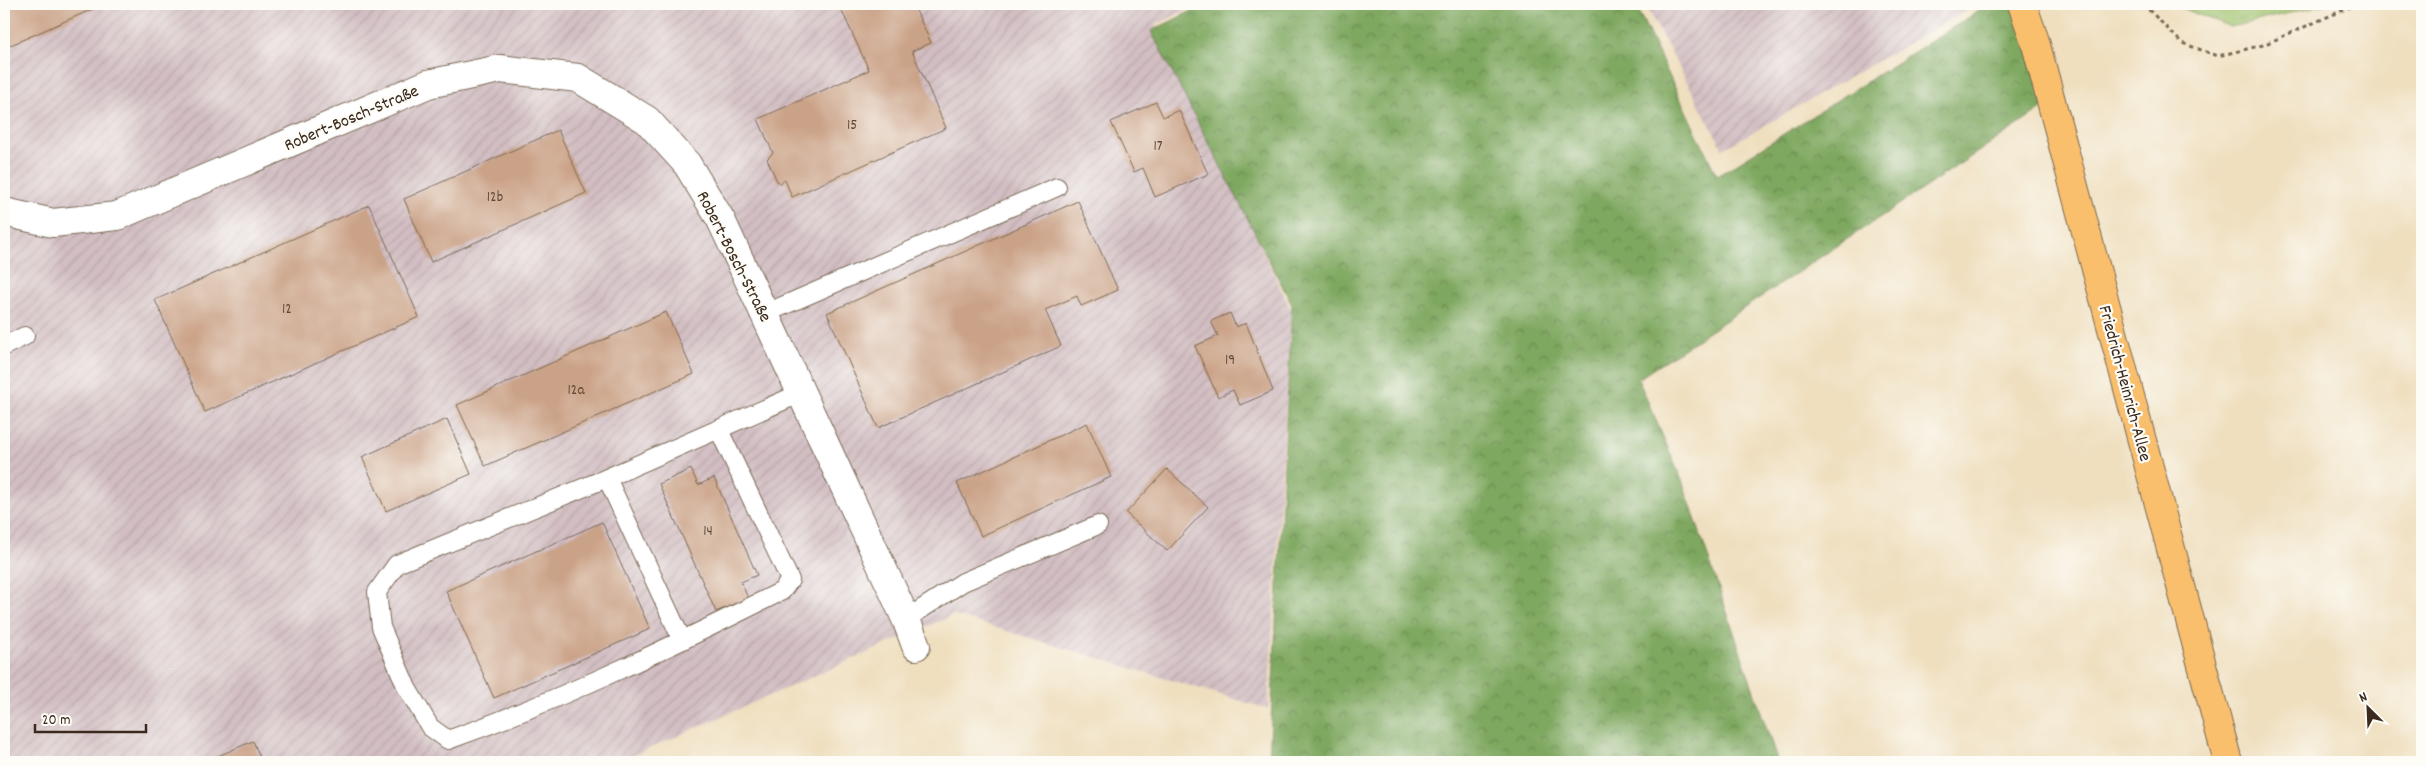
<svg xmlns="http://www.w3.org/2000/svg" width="2426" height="766" font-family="Dekko,sans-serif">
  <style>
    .industrial { fill: url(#industrial-furrows) }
    .grass { fill: url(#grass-tufts); stroke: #6c7644 }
    .forest { fill: url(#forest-crowns); stroke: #5c683e }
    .building { fill: #caa287 }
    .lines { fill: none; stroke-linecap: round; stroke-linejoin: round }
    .service-casing { stroke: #7a6956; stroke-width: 20 }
    .minor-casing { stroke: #7a6956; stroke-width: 30 }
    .primary-casing { stroke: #7a6956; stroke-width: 30 }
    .path { stroke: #7a6956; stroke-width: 3; stroke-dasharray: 4 4; stroke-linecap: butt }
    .service { stroke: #fff; stroke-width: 18 }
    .minor { stroke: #fff; stroke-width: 28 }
    .primary { stroke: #f9bf6d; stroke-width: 28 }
    .labels { text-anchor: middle; stroke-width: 4.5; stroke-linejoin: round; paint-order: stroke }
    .number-label { font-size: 15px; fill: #5f4838 }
    .street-label { font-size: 18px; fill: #3b2a1e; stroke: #fdfcf7 }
  </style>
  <defs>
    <pattern id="industrial-furrows" width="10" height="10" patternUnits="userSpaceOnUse" patternTransform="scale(1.25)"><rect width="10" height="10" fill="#d2bec2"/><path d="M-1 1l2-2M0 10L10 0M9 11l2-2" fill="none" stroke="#b5a3a6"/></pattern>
    <pattern id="grass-tufts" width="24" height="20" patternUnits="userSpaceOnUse" patternTransform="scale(1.25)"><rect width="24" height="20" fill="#9dc16b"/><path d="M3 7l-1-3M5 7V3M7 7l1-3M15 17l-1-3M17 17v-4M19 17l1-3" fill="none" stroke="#819d57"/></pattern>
    <pattern id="forest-crowns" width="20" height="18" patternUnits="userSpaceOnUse" patternTransform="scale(1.25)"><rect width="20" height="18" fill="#7ea75f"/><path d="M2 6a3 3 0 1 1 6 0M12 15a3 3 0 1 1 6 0" fill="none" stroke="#68884e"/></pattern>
  </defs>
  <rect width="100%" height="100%" fill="#fdfcf7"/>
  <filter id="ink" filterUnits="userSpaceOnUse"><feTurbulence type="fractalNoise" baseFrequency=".02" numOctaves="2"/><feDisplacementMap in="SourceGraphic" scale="10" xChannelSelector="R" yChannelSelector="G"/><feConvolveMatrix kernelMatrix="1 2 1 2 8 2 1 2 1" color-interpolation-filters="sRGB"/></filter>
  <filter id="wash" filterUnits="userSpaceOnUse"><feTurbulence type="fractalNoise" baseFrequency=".0096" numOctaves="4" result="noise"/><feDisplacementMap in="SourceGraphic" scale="20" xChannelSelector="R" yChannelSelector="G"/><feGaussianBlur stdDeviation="1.12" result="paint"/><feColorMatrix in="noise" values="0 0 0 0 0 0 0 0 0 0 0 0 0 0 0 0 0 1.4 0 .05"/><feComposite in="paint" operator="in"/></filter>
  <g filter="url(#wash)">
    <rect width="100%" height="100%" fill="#efdfbf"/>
    <g class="industrial">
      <path d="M4,4h1195l-44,21 136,285 -23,399 -315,-94 -335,147h-614z"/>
      <path d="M1645,4h333l-255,145z"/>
    </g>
    <path class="grass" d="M2170,4h157l-96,23z"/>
    <path class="forest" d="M1206,4h429l82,172 273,-172h29l38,95 -419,280 45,104 95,279h-509l23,-457 -141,-274z"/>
    <g id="blocks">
      <g class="building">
        <path d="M4,4h100l-100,44z"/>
        <path d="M853,4h60l18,39 -19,8 34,77 -154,69 -7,-17 -4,3 -4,-2 -10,-22 6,-6 -15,-34 111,-49 -28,-61z"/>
        <path d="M1156,102l7,15 16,-7 29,64 -53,23 -12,-29 -9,4 -23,-50z"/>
        <path d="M558,130l28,63 -155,69 -27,-63z"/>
        <path d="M1078,201l40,89 -37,16 -4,-10 -32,14 16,36 -183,82 -51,-115z"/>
        <path d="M369,205l50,112 -214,95 -50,-112z"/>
        <path d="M666,312l28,62 -209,92 -28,-61z"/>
        <path d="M1230,313l6,14 10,-4 27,68 -33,14 -7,-15 -15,7 -23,-51 23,-10 -7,-15z"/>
        <path d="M447,419l24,55 -85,37 -24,-54z"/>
        <path d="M1087,423l24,54 -130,59 -24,-53z"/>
        <path d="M691,469l7,16 16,-7 43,97 -16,7 7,16 -32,14 -57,-128z"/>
        <path d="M1167,469l41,38 -41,44 -41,-38z"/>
        <path d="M602,522l48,107 -156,69 -48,-107z"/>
        <path d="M253,741l9,21h-58z"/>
      </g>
    </g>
  </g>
  <g filter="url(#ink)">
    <use href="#blocks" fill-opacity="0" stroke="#7a6956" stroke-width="1"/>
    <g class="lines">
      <g class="service-casing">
        <g id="service">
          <path d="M764,314l293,-127"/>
          <path d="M4,346l21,-10"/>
          <path d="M719,430l71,150 -8,11c-109,55 -219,108 -334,149l-18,-13 -23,-39 -26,-61 -4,-35 20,-28 210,-86 194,-85"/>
          <path d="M607,478l75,162"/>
          <path d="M906,619l57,-37 135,-57"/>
        </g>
      </g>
      <g class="minor-casing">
        <path id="minor" d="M4,212l49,11 64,-7 311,-132 72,-15 78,9 69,42 40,44 34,56 185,399 10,27"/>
      </g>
      <g class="primary-casing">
        <path id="primary" d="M2022,4l13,37 193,721"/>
      </g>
      <path class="path" d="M2143,4l39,39 36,13 45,-11 94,-41"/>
      <use href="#service" class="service"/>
      <use href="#minor" class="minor"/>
      <use href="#primary" class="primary"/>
    </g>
  </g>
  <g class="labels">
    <g class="number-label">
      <text x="852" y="129">15</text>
      <text x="1158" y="150">17</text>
      <text x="495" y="201">12b</text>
      <text x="287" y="313">12</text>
      <text x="1230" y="364">19</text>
      <text x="576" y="394">12a</text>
      <text x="708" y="535">14</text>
    </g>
    <g class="street-label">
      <text transform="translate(351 117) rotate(-23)" y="6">Robert-Bosch-Straße</text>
      <text transform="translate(735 256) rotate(63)" y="6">Robert-Bosch-Straße</text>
      <text transform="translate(2126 383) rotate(75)" y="6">Friedrich-Heinrich-Allee</text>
    </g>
  </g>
  <rect width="2426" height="766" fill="none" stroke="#fdfcf7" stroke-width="20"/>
  <g transform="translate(2368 708) rotate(336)" stroke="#fdfcf7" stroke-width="4" paint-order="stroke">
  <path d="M0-4L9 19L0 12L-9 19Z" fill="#3b2a1e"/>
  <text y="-8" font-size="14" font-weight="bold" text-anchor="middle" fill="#3b2a1e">N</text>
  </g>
  <path d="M35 724v8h111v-8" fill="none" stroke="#3b2a1e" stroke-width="2.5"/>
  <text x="42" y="724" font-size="15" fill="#3b2a1e" stroke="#fdfcf7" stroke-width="4" paint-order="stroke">20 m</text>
</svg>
